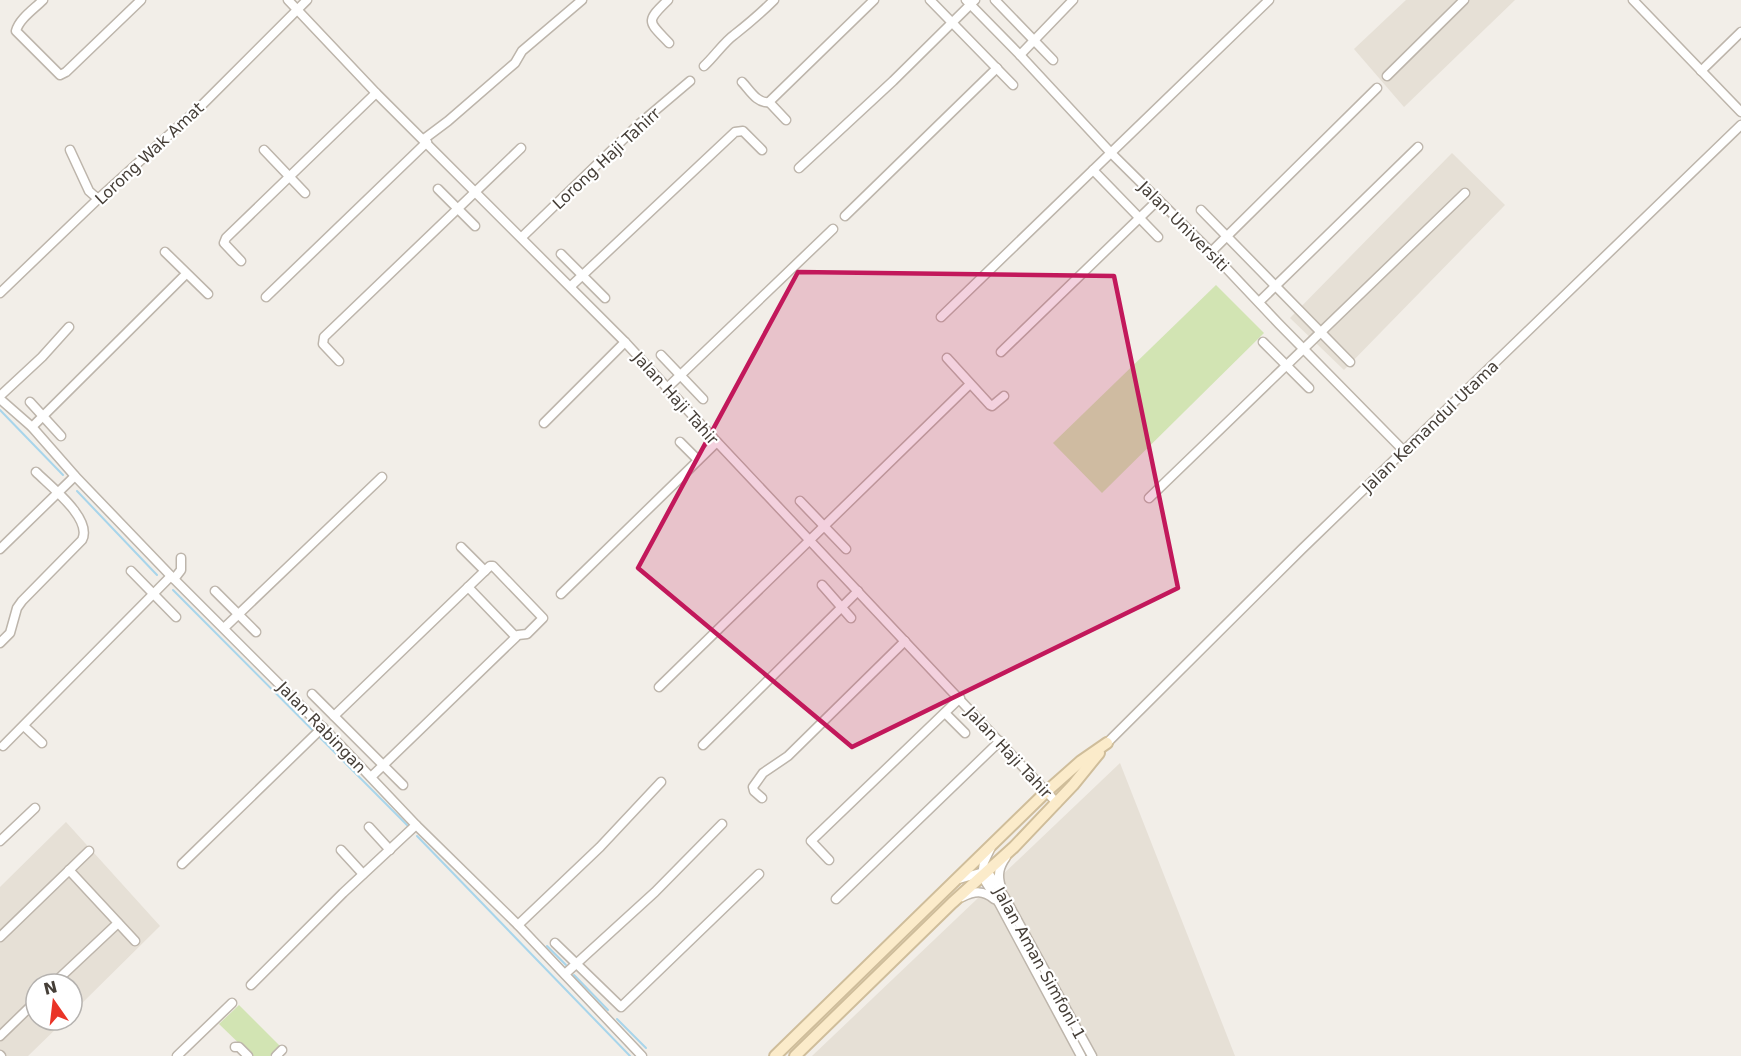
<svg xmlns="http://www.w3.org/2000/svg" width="1741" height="1056" font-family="'DejaVu Sans',sans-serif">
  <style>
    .residential { fill: #e6e0d6 }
    .green { fill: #d2e4b3 }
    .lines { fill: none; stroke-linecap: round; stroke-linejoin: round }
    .stream { stroke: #a8d5eb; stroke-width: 2 }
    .street-casing { stroke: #bdb5ab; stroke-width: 11 }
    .secondary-casing { stroke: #cfbd9a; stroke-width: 14 }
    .street { stroke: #fff; stroke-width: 8 }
    .secondary { stroke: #fbebca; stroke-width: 10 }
    .marked { fill: #c2185b; fill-opacity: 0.2; stroke: #c2185b; stroke-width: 4.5; stroke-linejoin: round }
    .labels { text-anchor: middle; stroke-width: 4.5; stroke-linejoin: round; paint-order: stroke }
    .street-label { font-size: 16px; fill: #453e37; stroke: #fff }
  </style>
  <rect width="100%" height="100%" fill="#f2eee8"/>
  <g class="residential">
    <path d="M1406,0h109l-111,107 -50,-58z"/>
    <path d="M1452,153l53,52 -161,165 -54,-52z"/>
    <path d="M1120,763l115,293h-423z"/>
    <path d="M66,822l94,104 -88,87v-29h-36v36h29l-37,36h-28v-169z"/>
  </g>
  <g class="green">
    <path d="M1216,285l48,48 -162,160 -49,-50z"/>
    <path d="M239,1005l41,41 -10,10h-18l-33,-32z"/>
  </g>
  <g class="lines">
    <g class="stream">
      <path d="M0,410l63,65"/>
      <path d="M77,491l80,84"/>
      <path d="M173,590l235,236"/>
      <path d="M417,836l213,220"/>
      <path d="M547,946l19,19"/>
      <path d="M574,975l34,35"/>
      <path d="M617,1019l29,29"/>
    </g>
    <g class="street-casing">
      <g id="street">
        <path d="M43,0c-9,9 -24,19 -27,31l44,44 6,-3 75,-72"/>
        <path d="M288,0l88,93 249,249 92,100 340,361"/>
        <path d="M668,0c-23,22 -20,21 1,43"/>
        <path d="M930,0l83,85"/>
        <path d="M966,0l54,55 91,98 100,99 68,72 125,127"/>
        <path d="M995,0l58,60"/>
        <path d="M1633,0l108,112"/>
        <path d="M1020,55l53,-55"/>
        <path d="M704,66c10,-9 20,-24 30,-31 14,-11 27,-22 40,-35"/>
        <path d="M1701,71l40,-39"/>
        <path d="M1387,76l77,-76"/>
        <path d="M742,82c7,7 15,22 27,20l105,-102"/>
        <path d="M769,102l17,18"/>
        <path d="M424,139l24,-18 67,-58 7,-12 60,-51"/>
        <path d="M70,150l19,41 9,8"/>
        <path d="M264,150l41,43"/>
        <path d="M799,168l94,-87 82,-81"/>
        <path d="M1093,170l65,67"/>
        <path d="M438,189l37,37"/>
        <path d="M1201,210l149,152"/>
        <path d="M845,216l152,-148"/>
        <path d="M522,237l116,-112 52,-44"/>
        <path d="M165,252l43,42"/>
        <path d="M1211,252l166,-164"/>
        <path d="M561,254l44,44"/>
        <path d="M241,261l-17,-18 2,-5 150,-145"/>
        <path d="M571,286l164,-154 8,-1 19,19"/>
        <path d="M0,293l98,-94 104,-94 105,-105"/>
        <path d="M266,297l161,-155"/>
        <path d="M1259,302l159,-155"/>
        <path d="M941,317l328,-317"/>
        <path d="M1263,342l46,46"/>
        <path d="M1001,352l157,-152"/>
        <path d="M661,355l42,44"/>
        <path d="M947,358l43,47 2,1 12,-10"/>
        <path d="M339,361l-16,-17 1,-7 197,-189"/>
        <path d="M667,388l166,-159"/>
        <path d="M0,396l42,-39 27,-30"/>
        <path d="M0,399l32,28 43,49 96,100 171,171 74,78 102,100 124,131"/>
        <path d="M30,402l31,34"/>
        <path d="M544,423l81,-81"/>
        <path d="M32,427l154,-153"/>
        <path d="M680,442l18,18"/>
        <path d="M1149,498l316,-305"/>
        <path d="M800,501l46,48"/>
        <path d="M461,547l24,24"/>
        <path d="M0,549l75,-73"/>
        <path d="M131,571l45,46"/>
        <path d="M174,579l7,-9v-12"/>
        <path d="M822,585l29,33"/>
        <path d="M215,591l41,41"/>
        <path d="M561,594l156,-152"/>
        <path d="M224,628l158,-151"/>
        <path d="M0,643l10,-10 7,-25 5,-7 60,-61c11,-21 -32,-54 -46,-68"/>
        <path d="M659,687l311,-303"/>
        <path d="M312,694l91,91"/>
        <path d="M945,713l20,20"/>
        <path d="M334,716l156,-150h3l50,52 -16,16 -9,1"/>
        <path d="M24,726l18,17"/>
        <path d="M1107,743l195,-194 439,-424"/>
        <path d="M703,745l155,-154"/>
        <path d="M3,746l168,-170"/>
        <path d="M371,777l145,-140 -48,-50"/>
        <path d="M762,798l-8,-7 -1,-4 10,-14 25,-17 117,-115"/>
        <path d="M369,827l21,23"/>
        <path d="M0,841l35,-33"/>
        <path d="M991,847l-7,15 -2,14 17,27 82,153"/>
        <path d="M341,850l22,24"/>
        <path d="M829,860l-18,-19 149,-143"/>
        <path d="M182,864l141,-137"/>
        <path d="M69,870l66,71"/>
        <path d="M959,879l28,-8 17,25 88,160"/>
        <path d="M1001,887c-4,-12 -2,-20 5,-30"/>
        <path d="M962,897c13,-6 21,-7 32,2"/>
        <path d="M836,899l164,-158"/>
        <path d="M518,925l82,-78 61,-65"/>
        <path d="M0,937l89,-86"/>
        <path d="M555,943l66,64 138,-133"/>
        <path d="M565,974l90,-82 67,-68"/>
        <path d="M53,984l65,-61"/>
        <path d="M251,985l92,-92 73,-68"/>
        <path d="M0,1036l36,-35"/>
        <path d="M235,1047h4l9,9"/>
        <path d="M0,1055l1,1"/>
        <path d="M177,1056l55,-53"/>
        <path d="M276,1056l6,-6"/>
      </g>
    </g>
    <g class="secondary-casing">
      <g id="secondary">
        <path d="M775,1056l271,-264 35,-31 26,-18"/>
        <path d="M795,1056l157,-153 62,-56 59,-62 26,-32"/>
      </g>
    </g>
    <use href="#street" class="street"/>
    <use href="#secondary" class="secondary"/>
  </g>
  <path class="marked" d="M798,272l316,4 64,312 -326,159 -214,-179z"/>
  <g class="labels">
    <g class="street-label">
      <text transform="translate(149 153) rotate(-43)" y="6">Lorong Wak Amat</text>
      <text transform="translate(606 158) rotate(-43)" y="6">Lorong Haji Tahirr</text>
      <text transform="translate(1184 226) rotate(45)" y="6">Jalan Universiti</text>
      <text transform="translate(676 398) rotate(48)" y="6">Jalan Haji Tahir</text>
      <text transform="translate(1430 426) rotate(-44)" y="6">Jalan Kemandul Utama</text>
      <text transform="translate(322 727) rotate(46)" y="6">Jalan Rabingan</text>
      <text transform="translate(1009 752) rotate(47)" y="6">Jalan Haji Tahir</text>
      <text transform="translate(1040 963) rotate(61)" y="6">Jalan Aman Simfoni 1</text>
    </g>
  </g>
  <g transform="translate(54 1002) rotate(346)"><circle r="28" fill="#ffffff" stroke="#b5b2af" stroke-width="1.5"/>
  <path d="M0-4.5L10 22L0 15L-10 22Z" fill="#ea3427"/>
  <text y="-9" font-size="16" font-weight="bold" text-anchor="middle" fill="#453e37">N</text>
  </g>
</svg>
